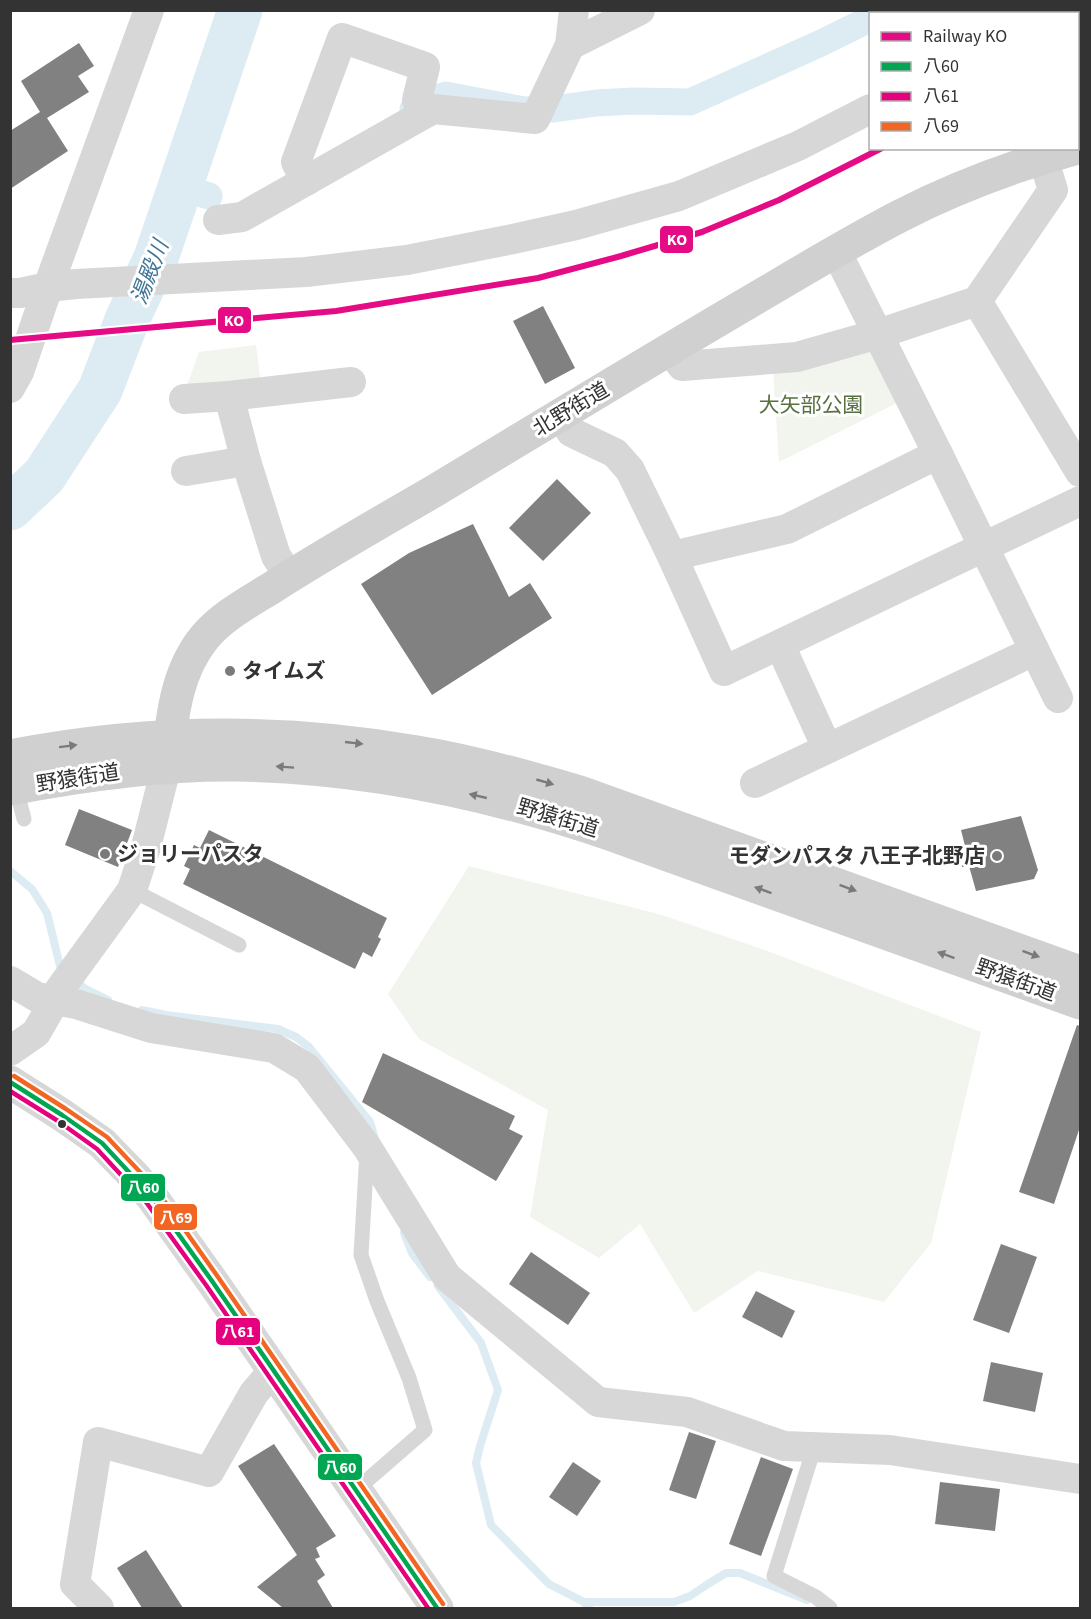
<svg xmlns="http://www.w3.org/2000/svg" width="1091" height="1619" font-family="'Source Sans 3','Noto Sans JP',sans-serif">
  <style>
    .green { fill: #f1f5ed }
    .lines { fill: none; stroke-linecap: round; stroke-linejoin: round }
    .stream { stroke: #ddebf3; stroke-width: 8 }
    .canal { stroke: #ddebf3; stroke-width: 27 }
    .river { stroke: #ddebf3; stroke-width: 45 }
    .building { fill: #818181 }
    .service { stroke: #d7d7d7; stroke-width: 15 }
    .minor { stroke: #d7d7d7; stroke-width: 30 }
    .tertiary { stroke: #d7d7d7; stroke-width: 33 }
    .secondary { stroke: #d0d0d0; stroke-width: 33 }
    .bus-1-casing { stroke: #fff; stroke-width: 9 }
    .bus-2-casing { stroke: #fff; stroke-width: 9 }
    .bus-3-casing { stroke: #fff; stroke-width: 9 }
    .bus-1 { stroke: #00a651; stroke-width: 4.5 }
    .bus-2 { stroke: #e5007d; stroke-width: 4.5 }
    .bus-3 { stroke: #f26522; stroke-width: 4.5 }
    .rail-1-casing { stroke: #fff; stroke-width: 10 }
    .rail-1 { stroke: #e50b84; stroke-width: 6 }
    .oneway { fill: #7a7a7a }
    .poi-dot { fill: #7a7a7a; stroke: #fff; stroke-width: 2 }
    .bus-dot { fill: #333; stroke: #fff; stroke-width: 2 }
    .labels { text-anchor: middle; stroke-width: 6; stroke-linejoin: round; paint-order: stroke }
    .park-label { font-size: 21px; fill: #56703f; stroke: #fff }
    .street-label { font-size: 21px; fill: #333; stroke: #fff }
    .poi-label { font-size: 21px; font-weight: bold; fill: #333; stroke: #fff; text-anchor: start }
    .water-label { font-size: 22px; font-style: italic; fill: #3f7597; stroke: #fff }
    .line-badge { stroke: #fff; stroke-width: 2 }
    .badge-label { font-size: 16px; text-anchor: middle; font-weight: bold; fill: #fff }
  </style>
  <rect width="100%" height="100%" fill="#fff"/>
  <g class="green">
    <path d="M256,345l5,39 -76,7 14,-39z"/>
    <path d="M868,350l10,4 21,48 -120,60 -6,-91z"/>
    <path d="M469,866l193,49 103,35 216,82 -50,211 -47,59 -126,-31 -64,42 -54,-89 -41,34 -69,-41 18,-107 -129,-71 -31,-45z"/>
  </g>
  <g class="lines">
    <g class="stream">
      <path d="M10,871l22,18 15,24 13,53 6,6"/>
      <path d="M75,980l9,8 24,12"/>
      <path d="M142,1010l24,5 112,14 18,8 13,10 61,75 5,17"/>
      <path d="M404,1233l8,20 18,24"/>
      <path d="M438,1286l43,57 17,47 -18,56 -4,17 15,62 58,59 35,18 5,6"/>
      <path d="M584,1602h90l16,-6 18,-12 18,-11h14l67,27"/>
    </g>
    <g class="canal">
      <path d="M413,109l16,-8 17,-6 78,15 30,-1 42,-6 38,-2 56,1 129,-58 51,-25"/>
      <path d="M179,187l30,9"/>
    </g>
    <path class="river" d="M10,508l34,-32 56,-86 27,-70 29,-62 84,-248"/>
  </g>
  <g class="building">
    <path d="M79,43l15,23 -16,10 11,16 -42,26 21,33 -58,38v-58l30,-19 -19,-31z"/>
    <path d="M543,306l32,62 -30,16 -32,-63z"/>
    <path d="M557,479l34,34 -48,48 -34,-33z"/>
    <path d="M473,524l36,73 21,-14 22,35 -120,77 -71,-111 48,-31z"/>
    <path d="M79,809l53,21 -14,37 -53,-22z"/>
    <path d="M1021,816l17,54 -4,9 -58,12 -7,-25 -7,1 -3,-20 6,-1 -4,-16z"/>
    <path d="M209,830l178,88 -9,19 3,2 -9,18 -9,-5 -8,17 -172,-85 7,-15 -6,-3 10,-21 6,3z"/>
    <path d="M1077,1025l3,1v101l-26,77 -35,-12z"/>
    <path d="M383,1053l132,63 -6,13 14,7 -27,45 -134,-79z"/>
    <path d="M1001,1244l36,13 -28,76 -36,-13z"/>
    <path d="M531,1252l59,41 -22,32 -59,-41z"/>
    <path d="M756,1291l39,20 -13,27 -40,-21z"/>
    <path d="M991,1362l52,11 -8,39 -52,-11z"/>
    <path d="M689,1432l27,9 -20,58 -27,-9z"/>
    <path d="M274,1444l62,92 -20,12 4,9 -5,2 10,16 -8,6 16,27h-50l-26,-21 40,-32 -59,-89z"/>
    <path d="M761,1457l32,12 -32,87 -32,-12z"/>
    <path d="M573,1462l28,19 -24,35 -28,-19z"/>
    <path d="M940,1482l60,7 -5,42 -60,-7z"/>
    <path d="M146,1550l37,58h-41l-25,-40z"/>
  </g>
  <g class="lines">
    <g class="service">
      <path d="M16,788l8,31"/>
      <path d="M132,890l107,55"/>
      <path d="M814,1448l-40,128 42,21 14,11"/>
      <path d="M356,1490l69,-60 -16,-52 -32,-77 -16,-46 6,-103"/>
    </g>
    <g class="minor">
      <path d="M1028,14l5,-4"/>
      <path d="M570,45l70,-35"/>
      <path d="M306,181l-10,-19 46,-124 83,29 -8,33 9,13"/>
      <path d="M218,220l24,-3 191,-108 102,10 35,-74 4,-35"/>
      <path d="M836,251l102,203 120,244"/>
      <path d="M10,293h10l28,-6 28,-3 230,-12 101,-12 106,-21 63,-14 103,-29 119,-50 72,-37"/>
      <path d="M977,301l103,171"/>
      <path d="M669,349l13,17 115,-9 81,-23 99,-33 76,-111 -10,-32"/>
      <path d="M10,388l9,-16 29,-85 101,-277"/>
      <path d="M229,396l17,65 30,95 13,20"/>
      <path d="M184,399l45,-3 122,-14"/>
      <path d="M562,415l9,17 44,21 15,17 42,86 52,115 356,-170"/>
      <path d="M186,471l60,-10"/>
      <path d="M672,556l115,-27 151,-75"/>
      <path d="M780,645l47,103"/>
      <path d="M755,783l279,-132"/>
      <path d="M10,981l27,16 39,7 75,24 123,20 33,20 60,79 80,130 151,125 89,10 97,34 106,4 190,29"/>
      <path d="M10,1051l26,-18 19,-33 5,-11 72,-99 14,-43 20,-79"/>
      <path d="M99,1608l-24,-24 23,-142 111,30 45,-79 19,-22"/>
    </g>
    <path class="tertiary" d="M10,1082l52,33 40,28 33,34 17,20 60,84 225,327"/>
    <g class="secondary">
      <path d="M10,756c134,-26 272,-28 407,-4 55,9 109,24 163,40l500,180"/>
      <path d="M166,768c6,-45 8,-93 38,-130 18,-22 45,-36 69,-51 53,-34 108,-65 163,-97 103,-62 206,-125 310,-186 51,-30 102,-61 154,-88 56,-29 116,-51 177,-68"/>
      <path d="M10,789c74,-14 150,-25 226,-24 127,2 253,28 373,69l471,169"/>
    </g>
    <g class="bus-1-casing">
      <path id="bus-1" d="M10,1082l52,33 40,28 50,54 60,84 225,327"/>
    </g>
    <g class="bus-2-casing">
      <path id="bus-2" d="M10,1091l48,30 39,28 49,53 60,83 222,323"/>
    </g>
    <g class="bus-3-casing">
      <path id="bus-3" d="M14,1076l52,33 41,28 33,35 18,20 60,85 225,327"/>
    </g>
    <use href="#bus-1" class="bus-1"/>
    <use href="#bus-2" class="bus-2"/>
    <use href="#bus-3" class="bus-3"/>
    <g class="rail-1-casing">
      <path id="rail-1" d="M10,340l326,-29 202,-33 83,-22 81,-24 77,-32 103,-52"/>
    </g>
    <use href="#rail-1" class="rail-1"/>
  </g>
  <defs><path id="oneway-solid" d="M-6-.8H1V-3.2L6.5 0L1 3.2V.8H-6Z" transform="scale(1.5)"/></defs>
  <g class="oneway">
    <use href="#oneway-solid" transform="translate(354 743) rotate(6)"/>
    <use href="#oneway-solid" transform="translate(68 746) rotate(-7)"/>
    <use href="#oneway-solid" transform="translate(285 767) rotate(-176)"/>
    <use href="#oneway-solid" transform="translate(545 782) rotate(16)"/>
    <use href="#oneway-solid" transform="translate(478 796) rotate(-167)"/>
    <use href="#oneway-solid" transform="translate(848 888) rotate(20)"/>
    <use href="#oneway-solid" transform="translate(763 890) rotate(-160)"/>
    <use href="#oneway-solid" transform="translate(1031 954) rotate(20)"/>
    <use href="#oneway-solid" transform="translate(946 955) rotate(-160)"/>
  </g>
  <g class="poi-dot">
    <circle cx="230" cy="671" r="6"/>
    <circle cx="105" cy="854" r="6"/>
    <circle cx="997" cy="856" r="6"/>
  </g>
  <circle class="bus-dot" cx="62" cy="1124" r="5"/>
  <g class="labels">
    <g class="park-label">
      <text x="811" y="412">大矢部公園</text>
    </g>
    <g class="street-label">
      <text transform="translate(571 409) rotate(-31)" y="7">北野街道</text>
      <text transform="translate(78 778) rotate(-9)" y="7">野猿街道</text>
      <text transform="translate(558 818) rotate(17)" y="7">野猿街道</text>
      <text transform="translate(1016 980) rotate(20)" y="7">野猿街道</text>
    </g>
    <g class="poi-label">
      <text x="242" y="678">タイムズ</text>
      <text x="117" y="861">ジョリーパスタ</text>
      <text x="985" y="863" text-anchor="end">モダンパスタ 八王子北野店</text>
    </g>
    <g class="water-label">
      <text transform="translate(149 272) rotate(-69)" y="8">湯殿川</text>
    </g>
  </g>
  <g class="line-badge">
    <rect x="659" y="225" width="35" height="29" rx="6" fill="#e50b84"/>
    <rect x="217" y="306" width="35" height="28" rx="6" fill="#e50b84"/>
    <rect x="120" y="1173" width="46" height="29" rx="6" fill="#00a651"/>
    <rect x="153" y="1203" width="45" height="28" rx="6" fill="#f26522"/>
    <rect x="215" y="1317" width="46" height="29" rx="6" fill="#e5007d"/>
    <rect x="317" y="1453" width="46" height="28" rx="6" fill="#00a651"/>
  </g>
  <g class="badge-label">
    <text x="677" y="245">KO</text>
    <text x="234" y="326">KO</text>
    <text x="143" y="1193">八60</text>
    <text x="176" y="1223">八69</text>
    <text x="238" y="1337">八61</text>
    <text x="340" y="1473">八60</text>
  </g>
  <rect width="1091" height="1619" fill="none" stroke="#333333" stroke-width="24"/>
  <rect x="869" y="12" width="210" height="138" fill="#ffffff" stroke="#adadad" stroke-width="1.5"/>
  <rect x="881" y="32" width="30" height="9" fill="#e50b84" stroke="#adadad" stroke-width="1.5"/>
  <text x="923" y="42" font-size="18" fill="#333333">Railway KO</text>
  <rect x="881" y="62" width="30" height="9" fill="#00a651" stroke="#adadad" stroke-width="1.5"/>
  <text x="923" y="72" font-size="18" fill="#333333">八60</text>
  <rect x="881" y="92" width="30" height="9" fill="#e5007d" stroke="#adadad" stroke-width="1.5"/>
  <text x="923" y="102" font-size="18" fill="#333333">八61</text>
  <rect x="881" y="122" width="30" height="9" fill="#f26522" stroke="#adadad" stroke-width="1.5"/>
  <text x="923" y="132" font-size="18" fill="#333333">八69</text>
</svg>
